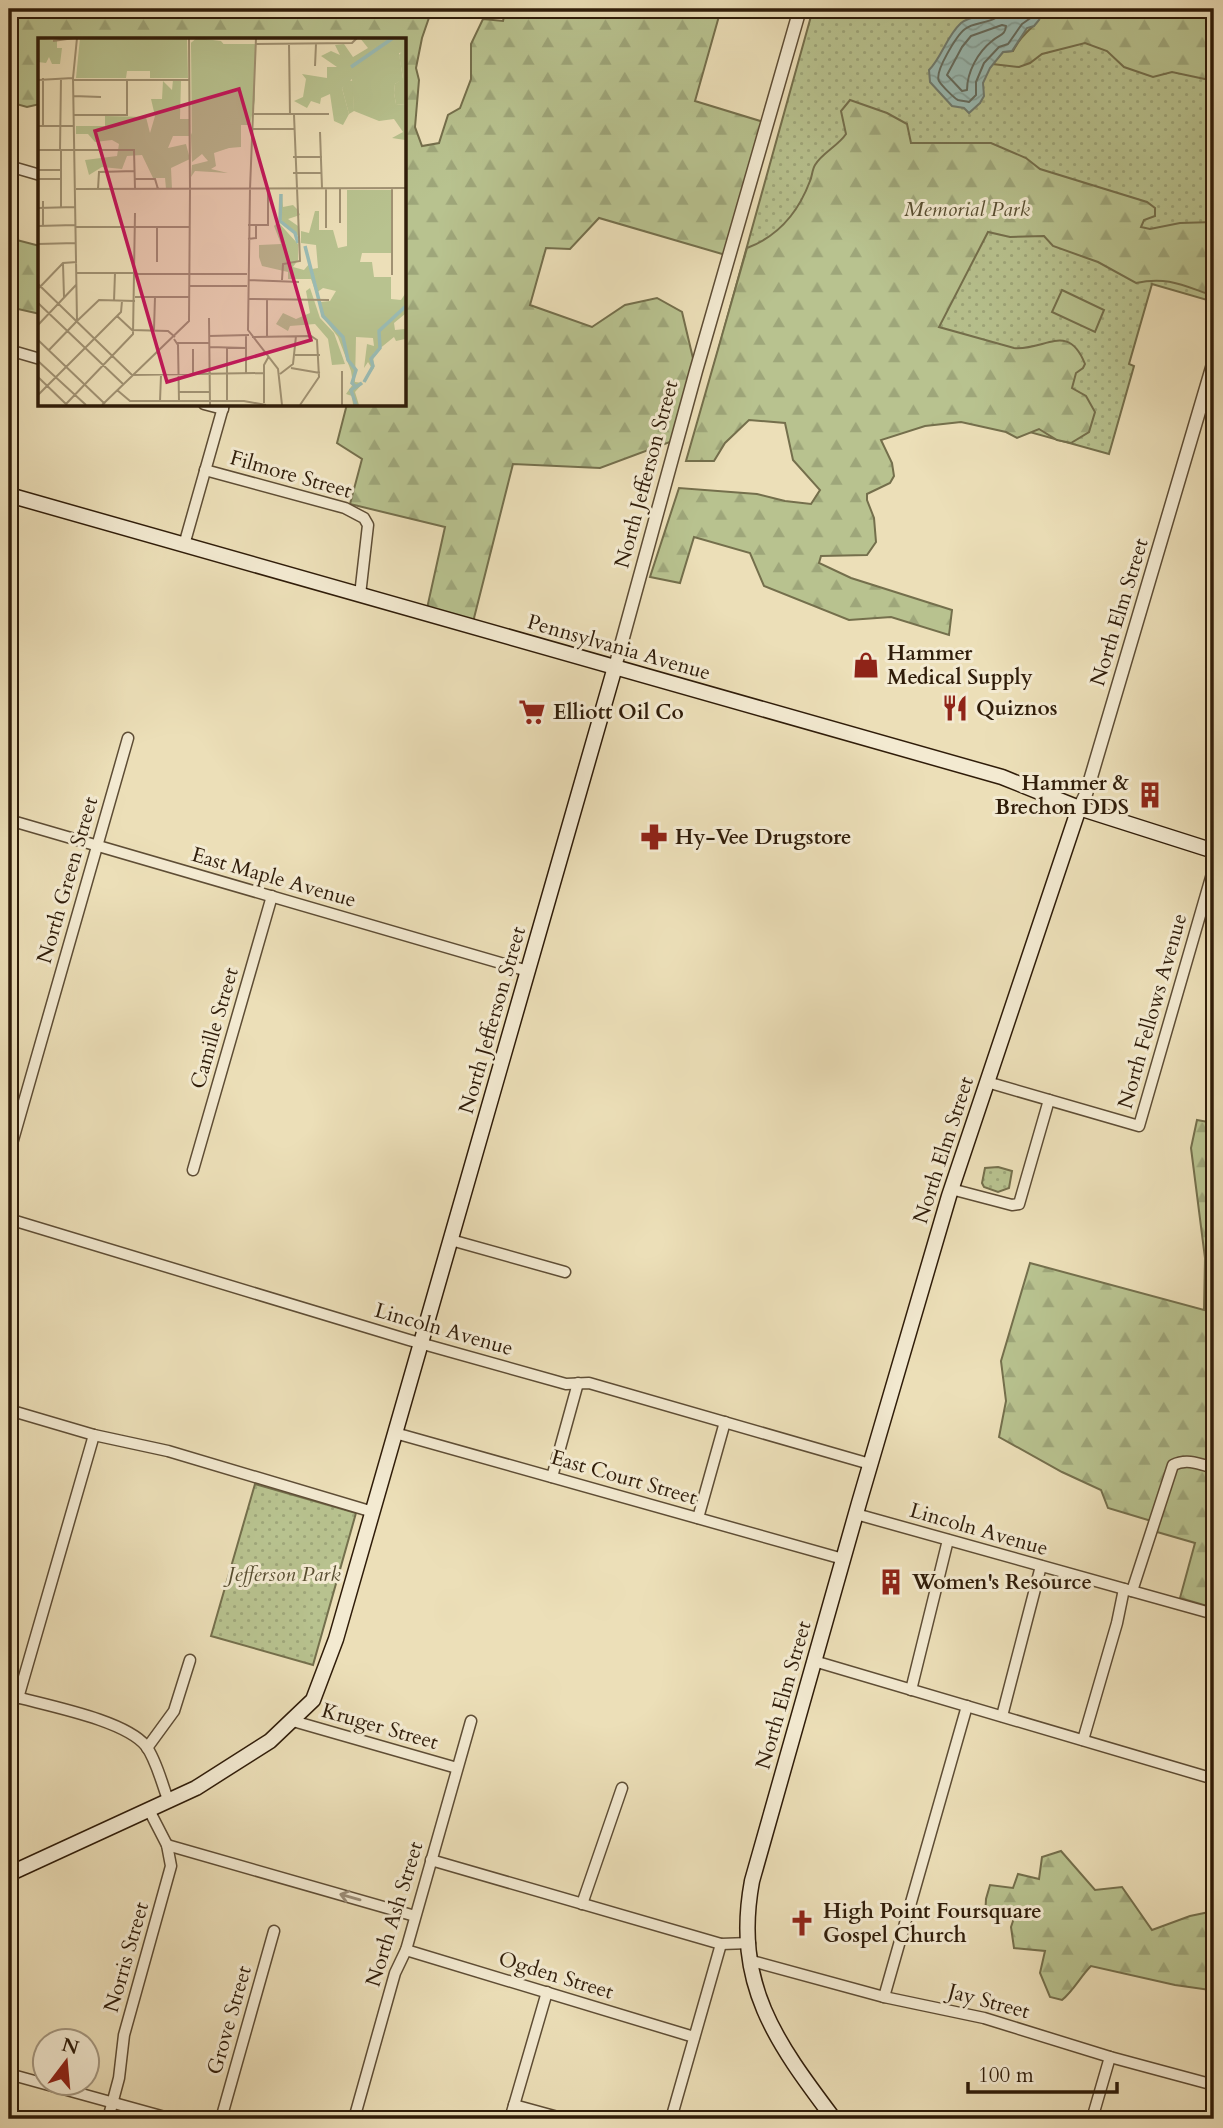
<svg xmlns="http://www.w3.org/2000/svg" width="1223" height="2128" font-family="Cardo,serif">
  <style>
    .grass { fill: url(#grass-dots); stroke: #746f4c; stroke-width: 2 }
    .forest { fill: url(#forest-firs); stroke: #746f4c; stroke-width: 2 }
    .garden { fill: #b8c28f; stroke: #746f4c; stroke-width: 2 }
    .water { fill: url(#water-waves); stroke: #6f7c70; stroke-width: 2 }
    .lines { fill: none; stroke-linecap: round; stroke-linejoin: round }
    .shore { stroke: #646c5f; stroke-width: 2 }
    .minor-casing { stroke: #5e4d35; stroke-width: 13 }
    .tertiary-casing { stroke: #5e4d35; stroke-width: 15 }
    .secondary-casing { stroke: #2f1c09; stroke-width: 17 }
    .minor { stroke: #f3ead1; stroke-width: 10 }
    .tertiary { stroke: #f3ead1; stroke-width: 12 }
    .secondary { stroke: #f3ead1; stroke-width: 14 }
    .oneway { stroke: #9b8d77 }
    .labels { text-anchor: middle; stroke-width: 6; stroke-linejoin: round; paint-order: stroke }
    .park-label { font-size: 21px; font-style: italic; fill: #584e31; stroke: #f3ead1 }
    .street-label { font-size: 21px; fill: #2f1c09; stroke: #f3ead1 }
    .poi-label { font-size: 21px; font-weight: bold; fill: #2f1c09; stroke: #f3ead1; text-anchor: start }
    .inset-river { fill: none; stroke: #9abcb5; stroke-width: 3.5 }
    .inset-road { fill: none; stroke: #a09172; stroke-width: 2 }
    .view { fill: #c2185b; fill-opacity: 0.15; stroke: #c2185b; stroke-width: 3.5 }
    .inset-edge { fill: none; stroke: #2f1c09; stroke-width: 3.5 }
  </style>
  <defs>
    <pattern id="grass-dots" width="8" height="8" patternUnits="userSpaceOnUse" patternTransform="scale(1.75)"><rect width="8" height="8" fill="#b8c28f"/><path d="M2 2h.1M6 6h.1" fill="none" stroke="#9ea67a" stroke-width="1.8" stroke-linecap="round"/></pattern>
    <pattern id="forest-firs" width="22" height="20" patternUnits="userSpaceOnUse" patternTransform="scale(1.75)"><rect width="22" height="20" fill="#b8c28f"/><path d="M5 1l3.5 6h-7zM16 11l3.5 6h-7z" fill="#9ea67a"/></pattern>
    <pattern id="water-waves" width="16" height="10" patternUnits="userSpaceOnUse" patternTransform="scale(1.75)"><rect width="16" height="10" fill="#9abcb5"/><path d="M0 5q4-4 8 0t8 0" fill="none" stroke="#85a19a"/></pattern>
  </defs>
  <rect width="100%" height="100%" fill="#ecdfb8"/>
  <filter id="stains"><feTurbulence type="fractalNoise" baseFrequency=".00286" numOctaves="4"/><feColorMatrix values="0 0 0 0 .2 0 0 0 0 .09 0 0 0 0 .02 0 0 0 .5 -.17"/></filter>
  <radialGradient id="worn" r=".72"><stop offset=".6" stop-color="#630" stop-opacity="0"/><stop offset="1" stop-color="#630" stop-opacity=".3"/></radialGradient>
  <g class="grass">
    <path d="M813,9h401v293l-62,-18 -23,80 5,2 -25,88 -228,-63 -170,-15z"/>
    <path d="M998,1167l14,4 -3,17 -11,4 -14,-5 -2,-4 3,-15z"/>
    <path d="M255,1484l101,29 -43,152 -102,-29z"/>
  </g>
  <g class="forest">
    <path d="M9,9h423l-10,29 -6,30 3,12 -4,47 7,19 17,-3 9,-28 12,-7 11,-29v-35l12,-25 20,2 3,-12h215l-26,92 72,22 -38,133 -130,-38 -29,31 -24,-1 -16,57 62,22 33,-22 32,-7 25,14 14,59 -18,68 -78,29 -87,-4 -41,162 -46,-13 19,-86 -95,-23 12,-45 -25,-16 10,-39h57v-364h-364v64l-13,3 -18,-5z"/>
    <path d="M1044,9h170v72l-42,-9 -19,5 -29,-10 -17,-16 -22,-8 -43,11 -12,9 -11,4 -27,-3 11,-12 10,-1c7,-13 12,-17 22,-27 5,-4 6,-10 9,-15z"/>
    <path d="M850,100l37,13 20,11 4,19h80l35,15 14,11 107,33 8,6v8l-11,4 -3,7 9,2 30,-6 34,-1v74c-30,-10 -46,-20 -78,-13l-38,-21 -45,-16 -9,-10 -34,1 -22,-5 -49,95 75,21c31,3 54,-27 71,16l-2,4 -7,5 -4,15 14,8 9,16 -6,20 -18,11 -14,-3 -18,-11 -22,9 -11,-6 -45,-10 -36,4 -44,14 11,23 2,13 -4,7 -23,11v6l7,18 2,24 -9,13 -46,1 -2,7 32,15 101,32 -3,25 -58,-18 -42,3 -85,-34 -14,-33 -56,-16 -14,46 -30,-6 29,-89 78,6 28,7 26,3 9,-14 -27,-30 -8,-37 -36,-3 -24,23 -11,18h-28l61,-213c32,-12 51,-35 63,-67 2,-4 2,-11 5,-16 7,-12 23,-19 31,-31l-5,-23z"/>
    <path d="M9,238l31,8v68l-31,-7z"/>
    <path d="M1197,1120l17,3v485l-34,-10 15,-55 -38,-11 1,-9 -50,-15 -7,-18 -39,-18 -63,-35 7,-36 -5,-40 29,-98 174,47 1,-52 -14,-110z"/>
    <path d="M1061,1851l34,39 27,-3 30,43 38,-14 24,-5v77l-4,2 -35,-5 -84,-19c-11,11 -17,24 -29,34l-12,-3 -10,-24 5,-22 -31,-3 -3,-21 3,-9h-29l1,-19 4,-14 23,3 5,-14 21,5 3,-22z"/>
  </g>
  <path class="garden" d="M1062,290l42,20 -9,22 -43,-20z"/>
  <path class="water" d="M997,9h47l-5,11 -5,6 -7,2 -15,23 -9,1 -13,16 -7,15 1,13 -4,7 -11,10 -5,-5 -12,-2 -22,-24 -1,-12c13,-13 17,-33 32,-47 9,-8 26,-6 36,-14z"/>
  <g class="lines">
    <g class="shore">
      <path d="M1001,9c-2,16 -25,11 -36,20 -8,6 -31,43 -26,52 3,5 15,17 19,19 4,1 8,1 11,2l7,-7v-13l8,-19 15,-16 9,-3 14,-20 10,-7 4,-8"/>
      <path d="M1002,25l4,1c-1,10 -6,8 -14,15 -14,11 -25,31 -25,49l-5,1 -15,-16 15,-28 9,-11z"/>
    </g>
    <g class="minor-casing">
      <g id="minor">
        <path d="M9,166l31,9"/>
        <path d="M9,350l31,9"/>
        <path d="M204,404l19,5"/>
        <path d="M205,470l140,38 19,10 4,7 -8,70"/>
        <path d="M184,545l40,-141"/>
        <path d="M9,820l519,151"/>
        <path d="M987,1082l152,44 75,-259"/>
        <path d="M9,1154l119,-416"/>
        <path d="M193,1170l79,-274"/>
        <path d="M951,1189l61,16 7,-1 30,-104"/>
        <path d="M9,1219l400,121 157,44 23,-1 281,81"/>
        <path d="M451,1240l114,32"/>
        <path d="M9,1410l85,25 74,16 205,61"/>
        <path d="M395,1433l448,126"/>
        <path d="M552,1477l26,-94"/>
        <path d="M856,1514l358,100"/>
        <path d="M698,1518l27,-96"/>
        <path d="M1132,1591l41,-126c14,-7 27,-1 41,3"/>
        <path d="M814,1661l400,118"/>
        <path d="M911,1690l37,-150"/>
        <path d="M9,1695c34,10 115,24 137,51 11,15 16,39 23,56"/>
        <path d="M18,1698l76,-263"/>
        <path d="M1002,1716l39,-150"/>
        <path d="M293,1721l164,47"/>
        <path d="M1083,1740l34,-117 7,-34"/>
        <path d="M147,1748l27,-37 16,-51"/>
        <path d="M167,1845l248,71"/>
        <path d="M431,1860l290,84 29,-1"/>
        <path d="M582,1904l40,-116"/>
        <path d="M406,1950l288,87"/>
        <path d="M752,1961l132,36 100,21 126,39 104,28"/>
        <path d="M884,1997l83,-291"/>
        <path d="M9,2074l163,45"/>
        <path d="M514,2105l51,14"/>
        <path d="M108,2119l11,-41 5,-43 47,-169 -4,-21 -18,-35"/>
        <path d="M221,2119l53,-188"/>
        <path d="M354,2119l41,-146 11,-23 65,-229"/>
        <path d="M510,2119l37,-127"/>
        <path d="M671,2119l50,-175"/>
        <path d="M1092,2119l18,-62"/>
      </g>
    </g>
    <g class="tertiary-casing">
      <g id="tertiary">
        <path d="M615,667l81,-296 104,-362"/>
        <path d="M1079,808l7,-14 128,-433"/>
      </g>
    </g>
    <g class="secondary-casing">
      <g id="secondary">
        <path d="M9,495l993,282 77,31 135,43"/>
        <path d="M9,1874l187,-86 74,-47 43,-41 23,-61 279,-972"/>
        <path d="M834,2119c-58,-77 -101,-135 -82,-238l107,-378 90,-307 130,-388"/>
      </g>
    </g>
    <use href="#minor" class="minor"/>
    <use href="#tertiary" class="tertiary"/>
    <use href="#secondary" class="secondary"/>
  </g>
  <defs><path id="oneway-shaft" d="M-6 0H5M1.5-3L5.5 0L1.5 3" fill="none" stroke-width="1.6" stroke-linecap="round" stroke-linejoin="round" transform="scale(1.75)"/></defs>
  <use class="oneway" href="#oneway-shaft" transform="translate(350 1897) rotate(-164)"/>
  <defs>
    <g id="shop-bare" transform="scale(2.1)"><path d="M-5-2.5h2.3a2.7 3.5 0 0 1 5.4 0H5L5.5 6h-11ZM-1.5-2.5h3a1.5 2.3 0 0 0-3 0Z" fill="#8f2418" stroke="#f3ead1" stroke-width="2.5" paint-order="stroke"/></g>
    <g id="restaurant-bare" transform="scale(2.1)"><path d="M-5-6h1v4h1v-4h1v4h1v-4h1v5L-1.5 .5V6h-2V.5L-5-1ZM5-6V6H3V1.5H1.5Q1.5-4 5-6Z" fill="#8f2418" stroke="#f3ead1" stroke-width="2.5" paint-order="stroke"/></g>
    <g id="supermarket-bare" transform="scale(2.1)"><path d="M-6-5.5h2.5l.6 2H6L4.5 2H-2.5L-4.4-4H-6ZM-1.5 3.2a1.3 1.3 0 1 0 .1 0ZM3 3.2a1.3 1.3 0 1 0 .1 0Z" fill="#8f2418" stroke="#f3ead1" stroke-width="2.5" paint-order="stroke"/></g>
    <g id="building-bare" transform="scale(2.1)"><path d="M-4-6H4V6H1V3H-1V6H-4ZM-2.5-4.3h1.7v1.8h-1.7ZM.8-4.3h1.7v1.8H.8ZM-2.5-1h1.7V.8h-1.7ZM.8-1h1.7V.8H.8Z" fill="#8f2418" stroke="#f3ead1" stroke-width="2.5" paint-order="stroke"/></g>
    <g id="pharmacy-bare" transform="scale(2.1)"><path d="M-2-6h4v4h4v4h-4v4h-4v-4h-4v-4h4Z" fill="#8f2418" stroke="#f3ead1" stroke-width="2.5" paint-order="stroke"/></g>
    <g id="church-bare" transform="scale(2.1)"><path d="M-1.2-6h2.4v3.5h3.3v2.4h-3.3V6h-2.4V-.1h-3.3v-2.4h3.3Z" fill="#8f2418" stroke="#f3ead1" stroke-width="2.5" paint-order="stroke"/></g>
  </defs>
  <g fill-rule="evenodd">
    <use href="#shop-bare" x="866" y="665"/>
    <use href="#restaurant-bare" x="955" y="708"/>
    <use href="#supermarket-bare" x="532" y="712"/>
    <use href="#building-bare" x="1150" y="795"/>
    <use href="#pharmacy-bare" x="654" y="837"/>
    <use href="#building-bare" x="891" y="1582"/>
    <use href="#church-bare" x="802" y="1923"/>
  </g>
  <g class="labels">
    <g class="park-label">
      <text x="967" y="216">Memorial Park</text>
      <text x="284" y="1581">Jefferson Park</text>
    </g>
    <g class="street-label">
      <text transform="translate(291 474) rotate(16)" y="7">Filmore Street</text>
      <text transform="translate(646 474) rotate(-75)" y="7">North Jefferson Street</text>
      <text transform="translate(1119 612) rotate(-73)" y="7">North Elm Street</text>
      <text transform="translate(619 647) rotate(16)" y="7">Pennsylvania Avenue</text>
      <text transform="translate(274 877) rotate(16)" y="7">East Maple Avenue</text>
      <text transform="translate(67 880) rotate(-74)" y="7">North Green Street</text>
      <text transform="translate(1152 1011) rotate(-74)" y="7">North Fellows Avenue</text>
      <text transform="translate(492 1020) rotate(-74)" y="7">North Jefferson Street</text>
      <text transform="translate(214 1028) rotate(-74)" y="7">Camille Street</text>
      <text transform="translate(943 1150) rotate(-72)" y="7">North Elm Street</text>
      <text transform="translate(444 1329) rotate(16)" y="7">Lincoln Avenue</text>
      <text transform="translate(624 1477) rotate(16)" y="7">East Court Street</text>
      <text transform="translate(979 1529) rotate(16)" y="7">Lincoln Avenue</text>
      <text transform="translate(783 1695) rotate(-74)" y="7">North Elm Street</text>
      <text transform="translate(380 1726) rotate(16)" y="7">Kruger Street</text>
      <text transform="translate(394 1914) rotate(-73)" y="7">North Ash Street</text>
      <text transform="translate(126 1957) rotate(-74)" y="7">Norris Street</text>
      <text transform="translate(556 1975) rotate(17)" y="7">Ogden Street</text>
      <text transform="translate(989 2001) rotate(15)" y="7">Jay Street</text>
      <text transform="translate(229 2020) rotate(-74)" y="7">Grove Street</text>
    </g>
    <g class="poi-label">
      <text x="887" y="660">Hammer<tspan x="887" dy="24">Medical Supply</tspan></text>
      <text x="976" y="715">Quiznos</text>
      <text x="553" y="719">Elliott Oil Co</text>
      <text x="1129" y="790" text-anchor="end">Hammer &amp;<tspan x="1129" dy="24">Brechon DDS</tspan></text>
      <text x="675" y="844">Hy-Vee Drugstore</text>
      <text x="912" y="1589">Women's Resource</text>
      <text x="823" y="1918">High Point Foursquare<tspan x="823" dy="24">Gospel Church</tspan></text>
    </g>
  </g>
  <g transform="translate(38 38)">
    <rect width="368" height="368" fill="#ecdfb8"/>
    <path d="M159,0h8l1,6h49v56l-5,25h-9v22l-49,4 -1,-108zM366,11l2,3 -1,53 -9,-1 -2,-11 1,-9 8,-6 -4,-23zM310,42l5,1 1,30 -5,3 -7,-26z" fill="#b8c28f"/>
    <path d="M0,0l19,3v7h5l-2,16h-8l-3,-7 -3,6 -8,-1zM159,0l24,3 5,6 -3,14 15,-4 6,-10h8l-6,16 8,1 1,8 -30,12 5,6h25l-3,9h-27l-11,6 6,-20 -8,-5 -4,-16 -17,-15v-6zM322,0h45v14l-6,1 4,26 -8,5 -1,9 2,11 9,1v35l-13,-2 11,-6 -9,-13 -15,2 -25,-10 -2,-32 -10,9 7,26 -6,11 -9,-4 -4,-27 -9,4 -1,6 -9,-3 -4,7 -13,-7 9,-4 3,-18 -4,-5 25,4v-11h10l-16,-11 10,-5 9,4 -5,-10 9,-1 9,13 15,-9zM135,42h8l-1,39h10v17h-17l-5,12 18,-4 4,15 -19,9 1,21h-6l-1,-11h-12l-11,-23 -15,1 -5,13 -20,-2 -13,8 -4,-15 32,-4 2,-12 -7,-4 -17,2 -7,-8h-12v-8h29v-10l41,1 4,16 5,-17 -4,-17h11l1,-18 9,9zM161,76l39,5 11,-4v9l-30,1 -2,12 16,-2 5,10 -24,8 2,13 -5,3 17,4 -33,-2 -4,6 1,-12 16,-4 -6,-7 -10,8 -1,-27zM245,156v13l10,-2 5,5 2,5 -12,4 10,7v10l-17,-16zM277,173h4v19h14l5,18 9,-2 1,7h14l-2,9h12l2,15h17v22l10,1 4,-6v20l-11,9 1,7 10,-1v10l-9,2 -2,-4 -21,17 1,14 -11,15 8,-16 -3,-5 -4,6 3,-24 7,2 -1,-8 -17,-1 -1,45 8,1 -8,9 4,13h-6l-1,-9 -6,-2 7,-10 -2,-13 -13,-34 -16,-21 -1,-14 9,-1 6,-10 -13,-3 -7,5 -5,-14h-23v-7l-26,-6 -3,-9v-12l22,-1 -7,-18 4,-4 20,22v16l-5,7 11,3 5,-6 3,5 6,-1 -2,-23 -15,-2v-12l8,2zM272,250l10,30 14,15 11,31 -13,1 -4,-26 -13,-15 -25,2 -2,5 -12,-7 7,-11 13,6 14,-6 -4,-22z" fill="#b8c28f"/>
    <path d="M42,0h107l1,40h-38v-7h-23l-1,7h-50zM309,152h44v63h-44z" fill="#b8c28f"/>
    <path class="inset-river" d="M313,29l42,-29M243,156l-1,27 15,12 3,10M267,208l18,70 20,21 5,23 8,10 -4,13 4,4M326,344l9,-16 -2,-7 9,-11 -1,-17 27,-25M318,367l-5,-15 11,-7"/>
    <path class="inset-road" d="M151,0l1,151M15,3l21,-3M218,6l96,-1 5,-5M251,6l1,71M277,28l1,-22M0,42l35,-2M35,42h117M35,58l28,1M215,76h76M35,77h54v-35M0,88h35M5,88v-48M213,91h43M282,94l2,56M0,112h37M22,112l1,-72M37,112h59l1,39M255,119h29M0,132h23M255,135h29M0,141h23M97,141h20l3,10M354,150v87M38,151l330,-1M60,151l1,-17 36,-1M212,151l6,-151M212,151l-2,141 30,39 4,36M288,151v39M5,163v25M23,169v-57M0,170l37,-1M302,185v-34M210,187h20v-35M0,188l37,-1M38,189h114M210,201l8,-1v-13M0,206l38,-1M119,224v-35M25,226l1,33M39,235h58M97,236h112M210,242l51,2M244,242l1,-16 17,-3 -6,-146M0,246l94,91 132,-2M152,248h57M1,250l24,-25 14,-1M97,259h55M210,261l81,1M229,261v37M76,263l1,-28M0,265l85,81M79,278l15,14 36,1 7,6M171,280l1,87M39,283l22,-21 36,1M0,287l38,-40M116,292l1,-33M171,298l40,-1M208,298v38M214,299l59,-1 6,4 2,37 -19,28M136,301l4,6 1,56M0,302l67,64M139,305h32M171,309l37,1M155,311v26M11,312l28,-29 -4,-243 4,-40M257,317h25M0,323l48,44M253,330l29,5M242,336l13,-10 3,-28M0,339l29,28M79,352l13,11h114l22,4M141,354h30M0,357l83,-83 1,-11M122,363l1,-26M189,363v-54M226,365v-38l5,-9M28,366l67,-70 2,-121M64,367l87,-84 1,-132M304,367v-34"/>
    <path class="view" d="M201,51l72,251 -144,42 -72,-251z"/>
    <rect width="368" height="368" class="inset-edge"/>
  </g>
  <rect width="1223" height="2128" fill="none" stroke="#ecdfb8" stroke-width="35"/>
  <rect x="10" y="10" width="1202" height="2107" fill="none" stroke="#2f1c09" stroke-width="3.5"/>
  <rect x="18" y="18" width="1188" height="2093" fill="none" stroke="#2f1c09" stroke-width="2"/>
  <g transform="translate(66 2062) rotate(16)"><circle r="33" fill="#f3ead1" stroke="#a59881" stroke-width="2"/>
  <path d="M0-5L12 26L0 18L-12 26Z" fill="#8f2418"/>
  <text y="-10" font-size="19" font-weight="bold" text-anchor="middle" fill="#2f1c09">N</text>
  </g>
  <path d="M968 2082v10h149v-10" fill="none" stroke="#2f1c09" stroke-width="3.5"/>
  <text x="978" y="2082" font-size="21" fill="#2f1c09" stroke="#f3ead1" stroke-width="5" paint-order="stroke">100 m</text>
  <rect width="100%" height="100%" filter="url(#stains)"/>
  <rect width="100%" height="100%" fill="url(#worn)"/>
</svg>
